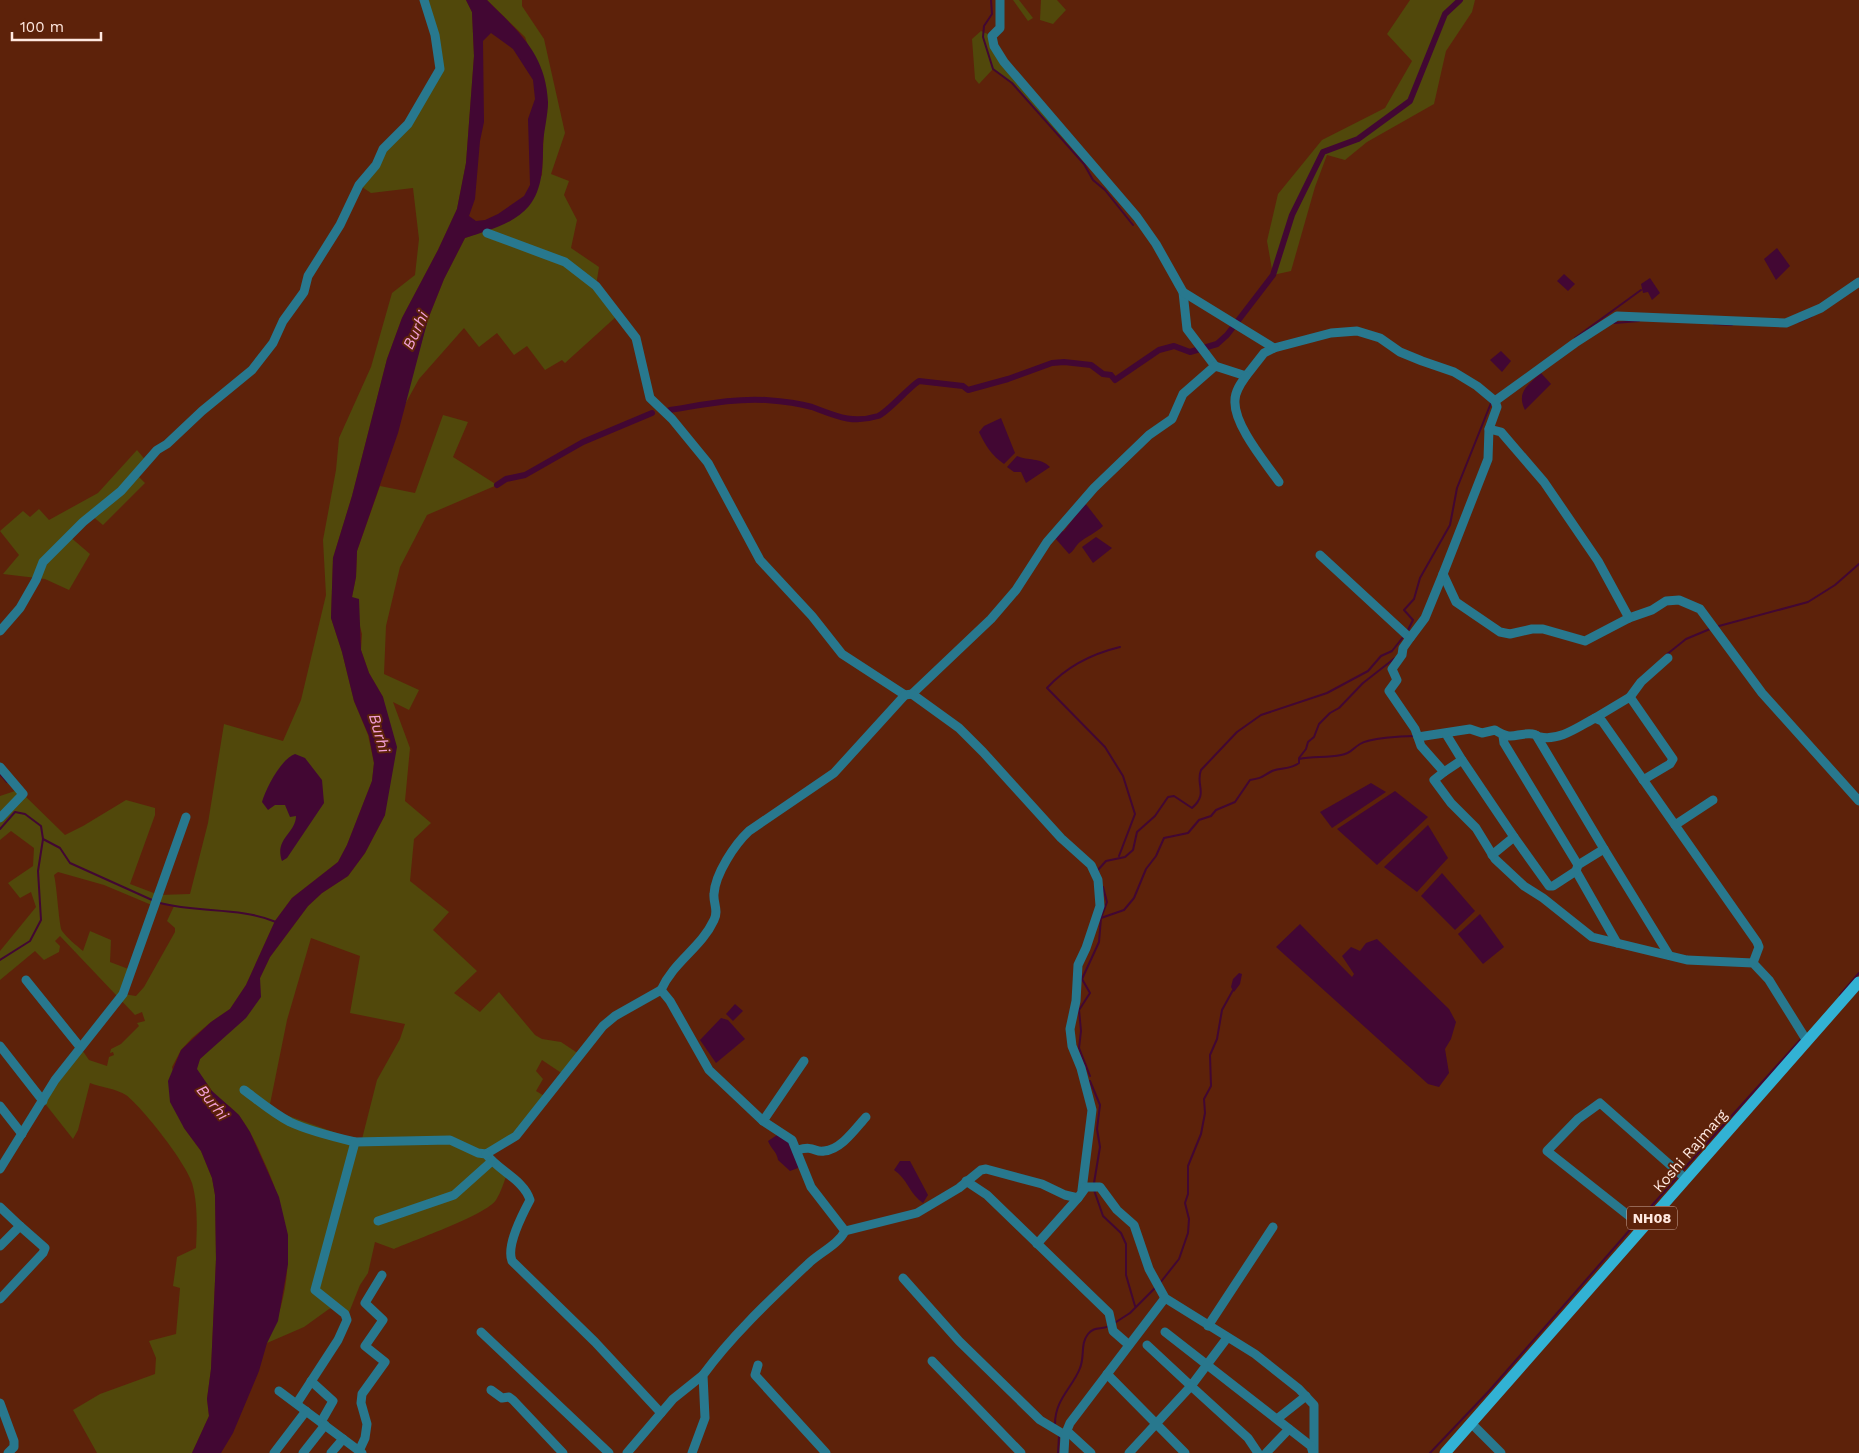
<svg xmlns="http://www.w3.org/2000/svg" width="1859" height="1453" font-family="'Work Sans',sans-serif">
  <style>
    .green { fill: #51480b; fill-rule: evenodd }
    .water { fill: #420733; fill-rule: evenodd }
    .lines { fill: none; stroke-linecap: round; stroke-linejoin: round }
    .stream { stroke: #420733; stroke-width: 2 }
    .canal { stroke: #420733; stroke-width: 6 }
    .minor { stroke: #28788e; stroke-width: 9 }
    .major { stroke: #32b2d4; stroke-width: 11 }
    .labels { text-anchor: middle; stroke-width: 4; stroke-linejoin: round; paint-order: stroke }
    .shield { fill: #5d220a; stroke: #ceada0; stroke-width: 1 }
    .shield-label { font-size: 14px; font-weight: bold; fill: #ffe8e0 }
    .street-label { font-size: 15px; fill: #ffe8e0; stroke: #5d220a }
    .water-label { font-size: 16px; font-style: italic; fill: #f29fd6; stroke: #5d220a }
  </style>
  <rect width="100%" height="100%" fill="#5d220a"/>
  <g class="green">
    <path d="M424,0h42l6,12 2,44 -8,107 -9,46 -19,41 -36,68 -15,41 -35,137 -19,62 -2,60 11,34 12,49 14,34 6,28 -2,18 -25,64 -9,17 -46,36 -17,23 -29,64 -16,24 -19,13 -19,16 -11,12 -9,17 12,61 17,23 11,27 3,17 1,64 -5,110 -4,30 2,17 -17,37h-95l-24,-43 27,-16 55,-20 1,-16 -7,-17 27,-7 4,-46 -7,-2 4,-29 19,-9c1,-20 2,-44 -4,-65 -6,-20 -49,-75 -66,-88 -9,-6 -26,-8 -36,-12l-12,47 -5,9 -30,-38 37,-54 9,13 18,6 2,-9 5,-2 -1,-3 -3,1 1,-4 10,-5 18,-18 -2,-3 8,-2 -3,-9 -7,3 -75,-79 -5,5 5,5 -1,6 -15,8 -9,-9 -35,29v-29l36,-44 -5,-15 -11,6 -12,-15 25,-17 1,-18 -23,-17 -11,9v-44l15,-5 8,3 42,41 18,-9 43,-26 29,8v7l-25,69 29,11 31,-1 18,-71 16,-99 59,17 18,-41 25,-105 -3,-55 13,-70 3,-32 32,-71 21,-74 23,-18 4,-36 -6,-51 -42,5 -12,-8 33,-44 48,-72zM58,872l46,13 50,21 7,-3 13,3 -7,15 8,7v4l-31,55 -8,9 -13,-2 8,-24 -21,-8 1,-22 -21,-9 -7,20c-7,-6 -16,-13 -21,-20 -3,-4 -5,-45 -8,-56z"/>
    <path d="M487,0h35v6l22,33 21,94 -14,41 18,7 -5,14 13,25 -6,28 28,19 -3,19 22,29 -53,48 -3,-3 -17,10 -18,-24 -13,9 -17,-22 -18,14 -15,-19 -45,51 -16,29 25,-89 16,-40 21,-41 45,-17 32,-46 2,-46 4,-26 -23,-66z"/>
    <path d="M1013,0h6l14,18 -5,3z"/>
    <path d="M1041,0h16l9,10 -13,14 -13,-4z"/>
    <path d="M1410,0h65l-3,12 -26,39 -12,53 -67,38 -22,18 -18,-5 -12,32 -24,84 -18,4 -6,-34 11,-47 44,-54 63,-32 27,-47 -25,-27z"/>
    <path d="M981,31l11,5 2,10 94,114 -4,4 -72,-81 -19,-14 -14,15 -4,-5 -3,-40z"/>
    <path d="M443,415l25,7 -15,35 44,28 -70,30 -27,52 -14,59 -2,48 35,16 -10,20 -16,-8 17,46 -5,53 26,22 -17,16 -4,42 39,31 -16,18 44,41 -23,22 26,19 19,-20 36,43 7,4 19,3 18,12 -16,20 -21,-14 -6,11 7,8 -7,12 10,6 -25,34 -34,18 20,25c-3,8 -6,18 -11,26 -10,15 -82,40 -102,49l-19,-7 -7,31 -8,12 -12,30 -8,-10 -11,4 -25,18 -37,16c31,-64 25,-123 -5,-186 -6,-14 -13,-28 -22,-40 -7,-10 -20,-16 -28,-26 -6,-6 -10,-14 -16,-22l4,-10 60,-62v-19l10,-21 38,-51 14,-13 26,-17 17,-23 20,-38 -2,-118 -14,-24 -8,-23 1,-16 -10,-37 4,-20 1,-26 23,-65 35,7zM311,938l49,18 -10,57 55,11 -5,15 -23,41 -15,59 -20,-4 -73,-26 18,-89z"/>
    <path d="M137,450l10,12 -11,12 9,9 -42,42 -12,-10 -22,21 21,18 -21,36 -24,-11 -42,-5 16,-19 -19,-24 23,-20 7,6 9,-8 10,11 49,-27z"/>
  </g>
  <g class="water">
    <path d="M466,0h21c31,31 59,54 61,102 0,13 -4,28 -5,42 0,20 0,45 -14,62 -15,18 -42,25 -64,32l-21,41 -16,40 -30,114 -41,118 -1,26 -4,20 7,2 2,51 8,23 14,24 14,50 -12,68 -20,38 -17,23 -26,17 -14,13 -38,51 -10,21 1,19 -15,21 -46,41 -3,10 15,22 27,24 11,17 29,65 9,38v29l-10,57 -11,22 -8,28 -26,62 -12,20h-29l17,-37 -2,-17 4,-30 5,-110 -1,-64 -3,-17 -11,-27 -17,-23 -14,-26 -2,-21 13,-31 30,-28 19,-13 16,-24 29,-64 17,-23 46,-36 9,-17 25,-64 2,-18 -5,-27 -15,-35 -12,-49 -11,-34 2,-60 19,-62 35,-137 15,-41 36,-68 19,-41 9,-46 8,-107 -2,-44zM491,33l22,16 20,31 2,19 -7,20 2,66 -6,11 -26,18 -13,6 -9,1 -7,-5 6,-17 5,-58 4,-19 -1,-81z"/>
    <path d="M1777,248l13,18 -14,14 -12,-21z"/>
    <path d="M1564,274l11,10 -7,7 -11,-10z"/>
    <path d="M1650,278l10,15 -8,7 -4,-8 -5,1 -2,-9z"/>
    <path d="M1501,351l10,10 -9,11 -12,-12z"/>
    <path d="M1541,373l10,11 -26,26c-9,-18 3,-25 16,-37z"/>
    <path d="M1001,418l14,35 -11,11c-12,-8 -19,-19 -25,-32l5,-6z"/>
    <path d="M1017,456c11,5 23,1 33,11l-24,16 -5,-11h-7l-7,-5z"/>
    <path d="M1085,503l18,23c-7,7 -16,10 -23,16 -5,4 -6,9 -11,12l-14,-16 4,-6 5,-1z"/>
    <path d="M1096,537l16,11 -19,15 -11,-16z"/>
    <path d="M295,754l10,4 17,22 2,23 -37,55 -5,3c-8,-22 14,-28 14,-45l-6,1 -5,-12h-10l-7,5 -6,-8c4,-14 19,-43 33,-48z"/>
    <path d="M1371,783l15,9 -54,36 -12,-16z"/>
    <path d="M1395,791l33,26 -51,48 -40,-36z"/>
    <path d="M1428,825l20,33 -31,34 -33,-25z"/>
    <path d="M1442,873l33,38 -20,19 -34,-34z"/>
    <path d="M1480,914l24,33 -21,17 -25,-30z"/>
    <path d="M1300,924l52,53 2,-3 -12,-18 9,-9 9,4 6,-8 11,-4 72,70 7,13 -5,17 -6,10 4,24 -10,14 -11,-3 -152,-137z"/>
    <path d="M1239,973l3,1 -2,10 -6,8 -3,-5 2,-8z"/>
    <path d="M735,1004l8,7 -10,10 -7,-7z"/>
    <path d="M721,1018l7,2 17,19 -29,24 -16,-23z"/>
    <path d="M780,1133l9,4 12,25 -3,6 -8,3 -12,-11c-1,-8 -7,-11 -10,-19z"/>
    <path d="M900,1161h10l18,34 -5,8c-13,-8 -16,-25 -29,-33z"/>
  </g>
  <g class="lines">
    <g class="stream">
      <path d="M991,0l1,14 -8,12 -1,11 10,32 19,14 72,81 9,16 12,10 28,35"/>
      <path d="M1798,322l14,-6"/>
      <path d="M1614,323l25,-2"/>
      <path d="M1714,324l18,1"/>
      <path d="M1575,338l66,-48"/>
      <path d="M1719,626l89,-24 27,-17 24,-21"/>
      <path d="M1407,632l6,-12 -9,-10 10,-11 6,-21 30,-53 7,-37 34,-85"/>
      <path d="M1666,655l20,-16 24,-10"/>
      <path d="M1299,758l7,-9 2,-7 6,-5 5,-13 11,-11 9,-5 24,-25 32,-25"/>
      <path d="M0,774l7,8"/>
      <path d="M0,829l15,-17 10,2 16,12 2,13"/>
      <path d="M1119,856l16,-42 -12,-38 -18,-29 -58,-59c20,-22 44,-34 73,-41"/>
      <path d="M1097,871l9,-10 19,-4 8,-7 4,-18 18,-16 13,-19 6,-1 18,12c17,-15 3,-23 9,-38l36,-38 24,-17 66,-22 41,-22 13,-15 11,-5 12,-15"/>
      <path d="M160,903c38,10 81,4 116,19"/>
      <path d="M1101,918l6,-16 -4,-15"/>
      <path d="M0,960l30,-19 11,-21 -3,-49 5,-32 17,9 10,15 82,37"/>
      <path d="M1840,995l19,-22"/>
      <path d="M1090,1076l-11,-28 2,-17 -2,-21 11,-17 -8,-14 17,-37 2,-24 23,-8 10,-12 12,-29 10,-13 8,-18 24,-5 11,-13 12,-4 5,-6 19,-8 15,-22c13,-2 11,-3 22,-9 10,-4 18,-1 27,-8v-4c14,-3 27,-1 42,-4 10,-1 12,-7 19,-11 9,-6 42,-8 54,-8"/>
      <path d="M1090,1081l10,24 -3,24 3,18 -6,36"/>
      <path d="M1681,1172l121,-134"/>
      <path d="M1094,1190l9,26 18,17 5,11v31l9,31"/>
      <path d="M1639,1220l40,-45"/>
      <path d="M1160,1283l19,-24 9,-26 1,-14 -4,-16 3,-9v-28l13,-32 4,-21 -1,-14 7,-13 -1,-31 7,-16 5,-29 11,-20"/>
      <path d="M1113,1324l17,-11 25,-25"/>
      <path d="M1055,1424c0,-25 18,-37 25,-56 5,-12 0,-24 8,-34 6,-8 14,-4 21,-8"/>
      <path d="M1058,1453l1,-17"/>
      <path d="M1430,1453l59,-62 146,-167"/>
    </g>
    <g class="canal">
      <path d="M670,410c32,-5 64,-12 96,-10 14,1 32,3 46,7 24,9 40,17 66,9 9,-3 30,-28 41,-35l44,5 5,4 40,-11 44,-16 12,-1 27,3 12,9 8,1 4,5 44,-30 15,-4 16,6 27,-8 10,-9 46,-60 19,-60 31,-63 35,-13 52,-38 35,-87 15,-14"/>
      <path d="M497,485l9,-6 19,-4 58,-33 69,-29"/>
    </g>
    <g class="minor">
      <path d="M1000,0v28l-8,8 2,10 10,16 133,155 19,27 27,48 4,37 28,37"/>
      <path d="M487,233l78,29 31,24 40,52 14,60 22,21 36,44 52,97 52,56 30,38 63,41 7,-1 79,-75 25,-29 31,-48 47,-54 55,-53 23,-16 11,-25 32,-28 31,10 18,-23 10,-5 57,-15 26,-2 23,7 20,14 22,9 32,11 23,14 18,15 2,6 -8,22 -1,30 -45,115 13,28 44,30 10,2 22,-5h11l42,12 44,-23 23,-8 14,-9 13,-1 21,9 62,84 97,108"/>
      <path d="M1183,292l91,56"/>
      <path d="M1246,376c-5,7 -11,15 -11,24 -2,24 30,62 44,82"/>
      <path d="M1495,401l80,-58 42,-27 169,7 35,-15 38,-26"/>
      <path d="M1489,429l12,3 43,50 54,79 31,57"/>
      <path d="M1320,555l90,83"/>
      <path d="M1443,574l-18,44 -15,20 -7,10 -1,7 -10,14 5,11 -8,11 26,38 6,17 23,26 -10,8 17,23 25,25 19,31 29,27 19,12 49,39 95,23 66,3 16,17 38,61"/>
      <path d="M0,631l20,-23 16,-28 7,-18 40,-40 38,-31 36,-41 10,-6 35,-33 50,-41 21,-27 10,-22 21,-29 4,-16 32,-51 19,-40 17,-20 7,-16 25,-25 32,-55 -5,-34 -11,-35"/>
      <path d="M912,694l47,34 24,24 78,86 30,27 7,15 2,26 -14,42 -8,17 -2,36 -6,28 2,17 9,22 11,42 -10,80"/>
      <path d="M1630,697l11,-15 27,-24"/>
      <path d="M1595,718l35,-21 43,62 -3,5 -27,16"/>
      <path d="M1446,734l16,26"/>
      <path d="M1536,735l68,114 -26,16"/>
      <path d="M1503,736l1,7 74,122 -2,6 41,72"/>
      <path d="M1418,737l52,-8 12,4 13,-3c18,12 21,2 38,4 1,0 6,3 7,3 20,4 38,-10 55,-19l7,3 155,221 2,5 -6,16"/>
      <path d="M0,767l23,27 -23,24"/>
      <path d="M1444,772l18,-12 52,77"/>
      <path d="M1675,825l38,-25"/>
      <path d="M1604,849l65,106"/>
      <path d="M1492,855l22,-18 35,49h4l23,-15"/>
      <path d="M26,980l54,67"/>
      <path d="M661,990c13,-29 40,-42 53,-70 5,-9 -1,-17 0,-26 1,-20 21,-50 35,-63l85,-58 71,-78"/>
      <path d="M0,1046l43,55"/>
      <path d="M244,1090c15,11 29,23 46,32 19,9 44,15 65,20l95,-2 28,13 8,1 30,-18 87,-110 12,-10 46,-26 9,11 39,69 54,51 29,19 19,47 34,44c-7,14 -26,22 -37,33 -36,34 -76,71 -105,111l2,43 -13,35"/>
      <path d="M0,1106l22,28"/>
      <path d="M763,1121l41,-60"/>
      <path d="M798,1150c16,-5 17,3 26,1 17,-1 32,-23 42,-34"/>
      <path d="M486,1154c13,17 38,26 44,46 -8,15 -24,46 -18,61l83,81 66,71"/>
      <path d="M0,1169l55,-89 68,-86 63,-177"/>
      <path d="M966,1181l21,14 122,118 4,18 16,14"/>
      <path d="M0,1207l20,19 -20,20"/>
      <path d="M378,1221l76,-26 38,-34"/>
      <path d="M1643,1227l-96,-76 31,-32 22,-16 86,76"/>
      <path d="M845,1231l72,-18 42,-25 22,-18 5,-1 56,15 23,11 13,3 8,-11h14l17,23 17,15 15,44 16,29 90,56 44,35 15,16v48"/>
      <path d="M1037,1244l41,-46"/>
      <path d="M903,1278l56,63 81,79 25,15"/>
      <path d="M0,1299l43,-46 2,-5 -25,-22"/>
      <path d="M1208,1326l65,-99"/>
      <path d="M481,1332l128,121"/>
      <path d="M1165,1332l146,114 2,7"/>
      <path d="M1147,1345l44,41 36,-48"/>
      <path d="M932,1361l89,92"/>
      <path d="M758,1365l-3,10 71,78"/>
      <path d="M1107,1374l78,79"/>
      <path d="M311,1381l22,20 -12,21"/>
      <path d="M491,1390l11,8 7,-1 4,3 50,53"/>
      <path d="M279,1391l83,62"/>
      <path d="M0,1403l14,38v6l-6,6"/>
      <path d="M297,1403l41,-63 9,-20 -2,-6 -30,-24 40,-148"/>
      <path d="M1277,1419l29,-23"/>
      <path d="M1472,1424l29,29"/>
      <path d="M1067,1431l24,22"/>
      <path d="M359,1451l6,-13 2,-14 -6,-21 1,-9 23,-32 -20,-16 18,-26 -18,-17 17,-28"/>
      <path d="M274,1453l32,-42"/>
      <path d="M303,1453l22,-28"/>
      <path d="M331,1453l12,-14"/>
      <path d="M627,1453l46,-54 30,-24"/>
      <path d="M1064,1453l1,-18 5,-12 95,-125"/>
      <path d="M1129,1453l62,-67 57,52 10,15"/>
      <path d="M1266,1453l23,-24"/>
    </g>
    <path class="major" d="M1445,1453l414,-471"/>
  </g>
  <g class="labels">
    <rect class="shield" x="1627" y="1206.5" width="50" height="23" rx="4"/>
    <g class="shield-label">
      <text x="1652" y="1223">NH08</text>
    </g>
    <g class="street-label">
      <text transform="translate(1690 1151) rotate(-49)" y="5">Koshi Rajmarg</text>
    </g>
    <g class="water-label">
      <text transform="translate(415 330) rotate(-65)" y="6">Burhi</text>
      <text transform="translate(380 733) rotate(74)" y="6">Burhi</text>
      <text transform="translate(213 1102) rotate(51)" y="6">Burhi</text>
    </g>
  </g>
  <path d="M12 32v8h89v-8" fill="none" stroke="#ffe8e0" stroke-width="2.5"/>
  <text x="20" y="32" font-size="15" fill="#ffe8e0" stroke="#5d220a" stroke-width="4" paint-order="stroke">100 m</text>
</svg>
